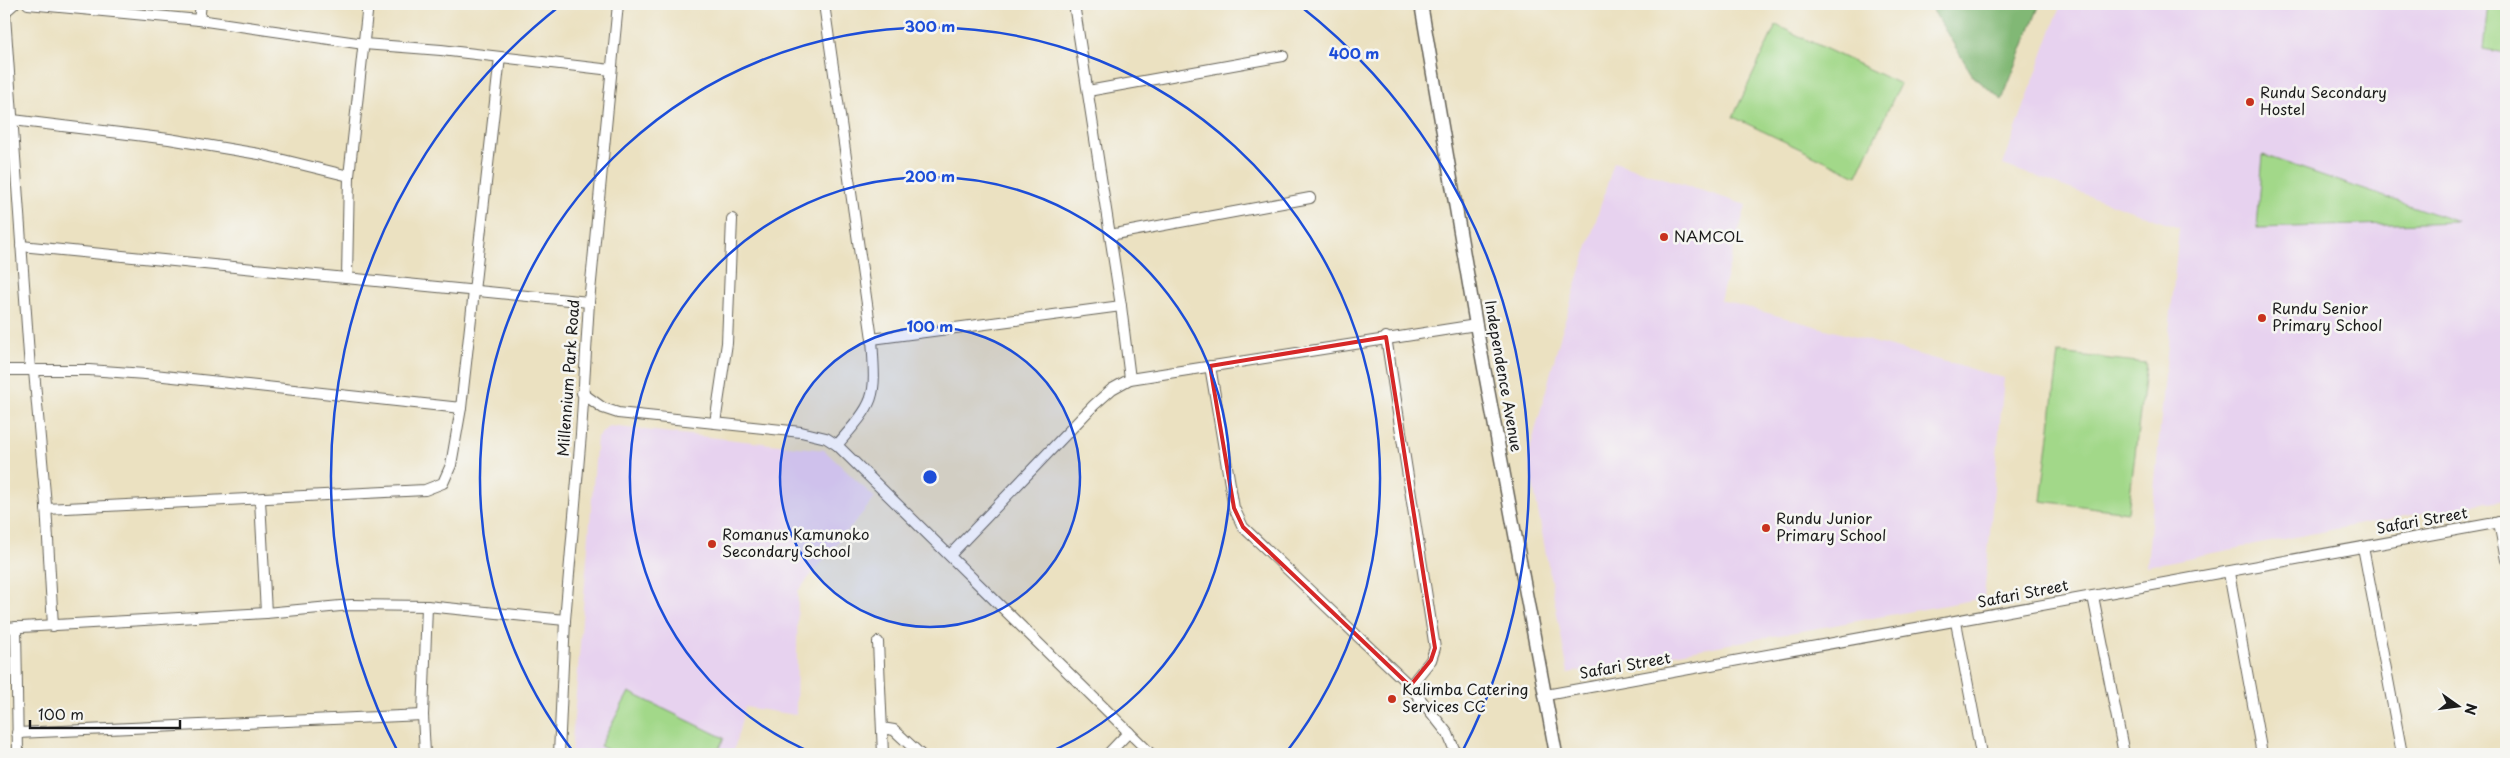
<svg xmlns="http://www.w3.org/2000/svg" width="2510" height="758" font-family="'Playpen Sans',sans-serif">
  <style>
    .built { fill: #e7d2ef; fill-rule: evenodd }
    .green { fill: #a2d889; stroke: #5f7a52 }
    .forest { fill: #81b875; stroke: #4e6a48 }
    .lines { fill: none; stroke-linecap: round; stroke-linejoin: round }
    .minor-casing { stroke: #646156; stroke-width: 12 }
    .tertiary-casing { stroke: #646156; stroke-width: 15 }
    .minor { stroke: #fff; stroke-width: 10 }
    .tertiary { stroke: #fff; stroke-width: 12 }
    .marked { fill: none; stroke: #d62828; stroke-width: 4; stroke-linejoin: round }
    .ring { fill: none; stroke: #1d4ed8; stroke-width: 2.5 }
    .poi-dot { fill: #c8321e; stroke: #f6f6f2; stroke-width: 2 }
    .labels { text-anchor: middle; stroke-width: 5; stroke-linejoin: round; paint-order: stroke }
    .poi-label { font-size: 15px; fill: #1c1c1c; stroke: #f6f6f2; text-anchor: start }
    .street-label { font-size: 15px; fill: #1c1c1c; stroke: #f6f6f2 }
    .centre { fill: #1d4ed8; stroke: #f6f6f2; stroke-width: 2.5 }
    .ring-label { font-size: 15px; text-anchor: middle; font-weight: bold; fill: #1d4ed8; stroke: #f6f6f2; stroke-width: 5; stroke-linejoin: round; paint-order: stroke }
  </style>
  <rect width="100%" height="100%" fill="#f6f6f2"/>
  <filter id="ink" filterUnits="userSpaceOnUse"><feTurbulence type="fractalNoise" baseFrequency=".02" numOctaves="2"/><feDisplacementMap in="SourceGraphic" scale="10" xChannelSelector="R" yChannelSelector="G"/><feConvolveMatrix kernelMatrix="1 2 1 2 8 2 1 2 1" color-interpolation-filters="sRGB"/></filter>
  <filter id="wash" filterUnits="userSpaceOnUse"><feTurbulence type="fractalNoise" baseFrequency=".0096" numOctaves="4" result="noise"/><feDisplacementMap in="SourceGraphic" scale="20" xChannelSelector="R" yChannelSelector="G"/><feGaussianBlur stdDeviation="1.12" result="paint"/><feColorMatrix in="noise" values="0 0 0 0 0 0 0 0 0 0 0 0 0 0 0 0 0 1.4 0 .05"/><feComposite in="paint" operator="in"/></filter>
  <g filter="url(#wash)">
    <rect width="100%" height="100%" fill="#ebe1c1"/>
    <g class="built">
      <path d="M2061,4h427l-5,45 23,4v446l-129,22 -230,45 32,-338 -176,-63zM2263,155h1l192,67 -199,6z"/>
      <path d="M1614,162l132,43 -26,95 284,78 -20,220 -416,75 -40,-216 35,-130z"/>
      <path d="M609,426l215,24 51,48 -77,93 -2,124 -51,-8 -12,47h-162l26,-317z"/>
    </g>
    <g class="green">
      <path d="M2488,4h18v49l-23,-4z"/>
      <path d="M1776,25l124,59 -43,92 -124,-59z"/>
      <path d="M2263,155l195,67 -201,6z"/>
      <path d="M2059,353l87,10 -18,149 -87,-11z"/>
      <path d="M629,692l95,46 -8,16h-99l-17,-8z"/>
    </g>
    <path class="forest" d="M1932,4h108l-38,96 -29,-24 -39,-64z"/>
  </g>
  <g filter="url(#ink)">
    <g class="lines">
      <g class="minor-casing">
        <g id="minor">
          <path d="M14,4l-8,7 -1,5 25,353"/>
          <path d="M28,4l171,16 165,24 77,6 170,20"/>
          <path d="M824,4l48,335c4,61 5,60 -35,106"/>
          <path d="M1074,4l47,302 9,73"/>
          <path d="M199,20l2,-16"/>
          <path d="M1088,91l195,-35"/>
          <path d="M13,120l156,19 90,15 90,22"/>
          <path d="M1110,235l200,-37"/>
          <path d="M21,246l568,56"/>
          <path d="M347,277l2,-101 19,-172"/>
          <path d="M1386,337l49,311 -4,12 -21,26"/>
          <path d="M872,339l249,-33"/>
          <path d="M1210,366l24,142 9,19 167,159 38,48 8,20"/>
          <path d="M4,370h85l56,4 316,34"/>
          <path d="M34,371l12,134 7,121"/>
          <path d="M582,393l21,15 15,5 183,19 25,6 11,7 314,309"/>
          <path d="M715,423l12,-80 5,-124"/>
          <path d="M260,500l6,113"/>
          <path d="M46,509l379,-19 18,-7 8,-18 10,-57 39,-351"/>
          <path d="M2499,522l7,38"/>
          <path d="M2363,547l39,207"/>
          <path d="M950,555l144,-150 18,-16 18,-10 346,-54"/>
          <path d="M2229,573l33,181"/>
          <path d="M2093,596l31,158"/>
          <path d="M1956,622l25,132"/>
          <path d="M16,627l2,127"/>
          <path d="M4,628l262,-15 85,-8 76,1 138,14"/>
          <path d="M878,642l5,112"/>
          <path d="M1546,695l960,-174"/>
          <path d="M882,728l12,2 26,24"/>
          <path d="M17,733l406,-18"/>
          <path d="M425,754l-2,-39 4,-109"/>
          <path d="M559,754l6,-134 16,-186 8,-132 29,-298"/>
          <path d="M1108,754l21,-22"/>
        </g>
      </g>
      <g class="tertiary-casing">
        <path id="tertiary" d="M1421,4l55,321 80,429"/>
      </g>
      <use href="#minor" class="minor"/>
      <use href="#tertiary" class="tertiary"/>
    </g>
  </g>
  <path class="marked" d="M1386,337l49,311 -4,12 -21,26 -167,-159 -9,-19 -24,-142z"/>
  <circle cx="930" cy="477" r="150" fill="#1d4ed8" fill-opacity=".12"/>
  <g class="ring">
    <circle cx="930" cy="477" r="150"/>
    <path d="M815 754A300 300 0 1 1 1045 754"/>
    <path d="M575 754A450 450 0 1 1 1285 754"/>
    <path d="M399 754A599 599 0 0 1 561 5M1299 5A599 599 0 0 1 1461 754"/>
  </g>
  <g class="poi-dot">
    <circle cx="2250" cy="102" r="5"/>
    <circle cx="1664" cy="237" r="5"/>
    <circle cx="2262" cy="318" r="5"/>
    <circle cx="1766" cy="528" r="5"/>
    <circle cx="712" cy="544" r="5"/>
    <circle cx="1392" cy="699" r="5"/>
  </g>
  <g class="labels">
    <g class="poi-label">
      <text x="2260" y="98">Rundu Secondary<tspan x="2260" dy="17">Hostel</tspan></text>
      <text x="1674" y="242">NAMCOL</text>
      <text x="2272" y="314">Rundu Senior<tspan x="2272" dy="17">Primary School</tspan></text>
      <text x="1776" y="524">Rundu Junior<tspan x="1776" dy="17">Primary School</tspan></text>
      <text x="722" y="540">Romanus Kamunoko<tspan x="722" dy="17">Secondary School</tspan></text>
      <text x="1402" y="695">Kalimba Catering<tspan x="1402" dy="17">Services CC</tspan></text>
    </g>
    <g class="street-label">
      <text transform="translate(1503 376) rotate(80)" y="5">Independence Avenue</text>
      <text transform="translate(569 378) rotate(-86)" y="5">Millennium Park Road</text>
      <text transform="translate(2422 521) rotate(-10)" y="5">Safari Street</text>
      <text transform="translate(2023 594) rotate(-11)" y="5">Safari Street</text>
      <text transform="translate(1625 666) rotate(-10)" y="5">Safari Street</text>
    </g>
  </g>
  <circle cx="930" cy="477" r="8" class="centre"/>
  <g class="ring-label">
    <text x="930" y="32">300 m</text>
    <text x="1354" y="59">400 m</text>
    <text x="930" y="182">200 m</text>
    <text x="930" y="332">100 m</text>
  </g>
  <rect width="2510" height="758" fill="none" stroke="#f6f6f2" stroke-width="20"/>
  <g transform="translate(2458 706) rotate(104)" stroke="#f6f6f2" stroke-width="4" paint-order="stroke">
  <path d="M0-4L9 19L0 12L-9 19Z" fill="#1c1c1c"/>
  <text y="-8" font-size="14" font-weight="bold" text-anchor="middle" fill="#1c1c1c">N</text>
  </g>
  <path d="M30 720v8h150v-8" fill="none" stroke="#1c1c1c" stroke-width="2.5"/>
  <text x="38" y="720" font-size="15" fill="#1c1c1c" stroke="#f6f6f2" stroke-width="4" paint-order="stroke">100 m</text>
</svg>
